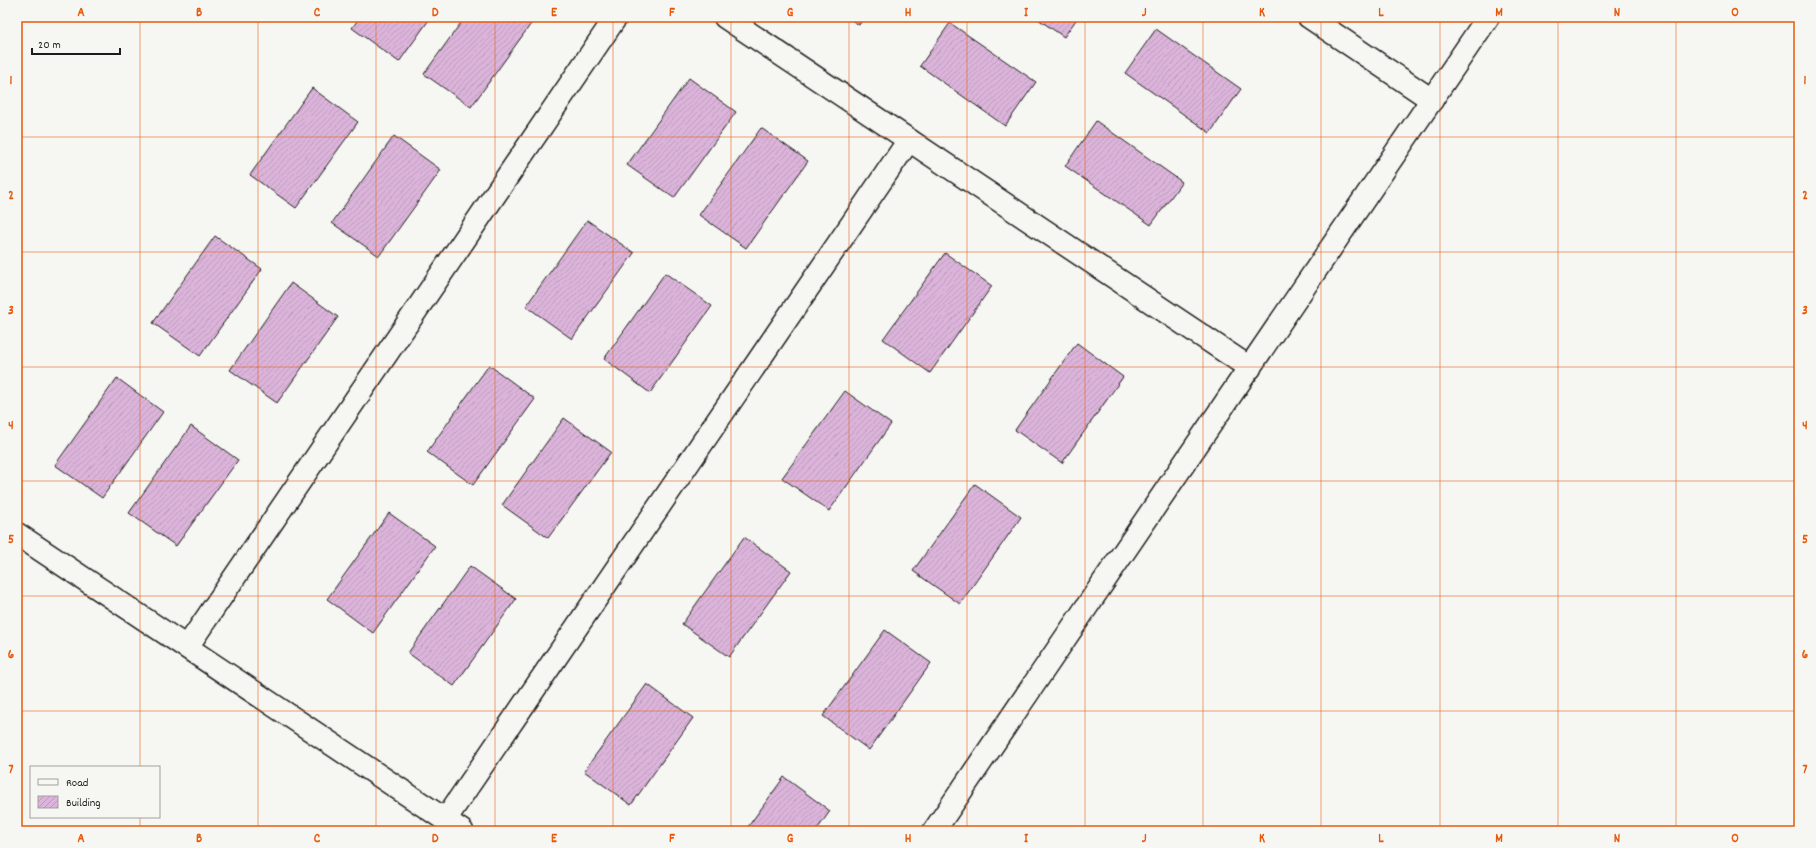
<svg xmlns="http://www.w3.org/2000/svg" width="1816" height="848" font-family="Dekko,sans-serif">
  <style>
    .building { fill: url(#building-hatch); stroke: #1c1c1c }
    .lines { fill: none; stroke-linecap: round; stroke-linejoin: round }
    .minor-casing { stroke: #1c1c1c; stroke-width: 25 }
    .minor { stroke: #f6f6f2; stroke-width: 22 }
    .grid { fill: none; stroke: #e8590c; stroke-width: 1; stroke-opacity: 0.55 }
    .neatline { fill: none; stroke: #e8590c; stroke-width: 1.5 }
    .grid-label { font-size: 13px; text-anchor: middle; font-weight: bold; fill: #e8590c }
  </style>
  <defs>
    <pattern id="building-hatch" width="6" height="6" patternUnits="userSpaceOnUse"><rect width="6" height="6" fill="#dcb4db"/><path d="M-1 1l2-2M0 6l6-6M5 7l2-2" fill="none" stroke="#bc9abb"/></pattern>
  </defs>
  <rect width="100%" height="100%" fill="#f6f6f2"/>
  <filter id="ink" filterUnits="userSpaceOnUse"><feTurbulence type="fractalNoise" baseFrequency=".025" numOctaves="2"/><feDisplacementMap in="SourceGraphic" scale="8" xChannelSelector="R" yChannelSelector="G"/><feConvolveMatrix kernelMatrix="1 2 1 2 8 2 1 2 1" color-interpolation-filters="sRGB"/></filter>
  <g filter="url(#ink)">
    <g class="building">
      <path d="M360,17h71l-32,45 -47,-34z"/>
      <path d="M465,17h63l5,4 -62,86 -47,-33z"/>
      <path d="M847,17h17l-5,8z"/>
      <path d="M1035,17h43l-14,20z"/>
      <path d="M950,23l86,59 -31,44 -85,-60z"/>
      <path d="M1156,29l85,60 -31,44 -85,-60z"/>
      <path d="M689,78l47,34 -62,86 -47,-33z"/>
      <path d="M312,88l46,34 -62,86 -46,-33z"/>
      <path d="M1096,121l86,61 -31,43 -86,-59z"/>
      <path d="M761,128l47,33 -62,87 -47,-33z"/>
      <path d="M394,136l47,34 -62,86 -47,-33z"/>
      <path d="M587,220l47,33 -62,86 -46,-33z"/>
      <path d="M215,236l47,33 -62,87 -47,-33z"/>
      <path d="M945,253l47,33 -62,87 -47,-34z"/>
      <path d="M665,273l47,33 -62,87 -46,-34z"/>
      <path d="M291,283l47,34 -61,86 -47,-33z"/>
      <path d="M1077,343l46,34 -61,86 -47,-33z"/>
      <path d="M489,365l46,34 -62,86 -46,-33z"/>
      <path d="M117,378l46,34 -61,86 -47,-33z"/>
      <path d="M845,391l46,33 -62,87 -47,-33z"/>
      <path d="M564,418l47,34 -63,86 -46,-33z"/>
      <path d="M191,426l47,34 -62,86 -47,-33z"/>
      <path d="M975,484l46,33 -61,87 -47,-33z"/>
      <path d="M389,513l46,33 -62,87 -46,-34z"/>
      <path d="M744,537l47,34 -62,86 -47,-33z"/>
      <path d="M470,566l46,33 -62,87 -46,-33z"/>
      <path d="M885,630l46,33 -62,87 -46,-34z"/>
      <path d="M647,684l46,34 -62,87 -47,-34z"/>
      <path d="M784,777l46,34 -14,20h-71z"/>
    </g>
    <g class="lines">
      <g class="minor-casing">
        <g id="minor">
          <path d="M725,17l525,351"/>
          <path d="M1309,17l123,83"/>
          <path d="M17,534l445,297"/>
          <path d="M187,647l429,-630"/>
          <path d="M445,820l464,-680"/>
          <path d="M934,831l554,-814"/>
        </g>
      </g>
      <use href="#minor" class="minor"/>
    </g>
  </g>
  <path class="grid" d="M140,17v750M258,17v814M376,17v814M495,17v814M613,17v814M731,17v814M849,17v814M967,17v814M1085,17v814M1203,17v814M1321,17v814M1440,17v814M1558,17v814M1676,17v814M17,137h1782M17,252h1782M17,367h1782M17,481h1782M17,596h1782M17,711h1782M140,817v14"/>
  <rect width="1816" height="848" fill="none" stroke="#f6f6f2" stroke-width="44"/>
  <rect x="30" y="766" width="130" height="52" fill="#f6f6f2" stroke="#9f9f9c"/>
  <rect x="38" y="779" width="20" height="6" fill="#f6f6f2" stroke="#9f9f9c"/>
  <text x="66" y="786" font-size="12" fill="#1c1c1c">Road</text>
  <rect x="38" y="796" width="20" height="12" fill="url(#building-hatch)" stroke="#9f9f9c"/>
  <text x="66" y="806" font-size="12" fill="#1c1c1c">Building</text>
  <path d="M32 48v6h88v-6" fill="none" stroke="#1c1c1c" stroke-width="2"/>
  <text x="38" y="48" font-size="12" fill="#1c1c1c" stroke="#f6f6f2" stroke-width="3" paint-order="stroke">20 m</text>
  <rect x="22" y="22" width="1772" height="804" class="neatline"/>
  <g class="grid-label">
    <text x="81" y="16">A</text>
    <text x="199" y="16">B</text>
    <text x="317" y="16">C</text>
    <text x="435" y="16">D</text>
    <text x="554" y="16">E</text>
    <text x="672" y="16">F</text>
    <text x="790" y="16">G</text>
    <text x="908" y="16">H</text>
    <text x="1026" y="16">I</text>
    <text x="1144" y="16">J</text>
    <text x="1262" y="16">K</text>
    <text x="1381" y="16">L</text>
    <text x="1499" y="16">M</text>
    <text x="1617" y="16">N</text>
    <text x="1735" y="16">O</text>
    <text x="11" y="84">1</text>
    <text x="1805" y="84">1</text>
    <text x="11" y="199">2</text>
    <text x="1805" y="199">2</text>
    <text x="11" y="314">3</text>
    <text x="1805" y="314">3</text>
    <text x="11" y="429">4</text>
    <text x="1805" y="429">4</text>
    <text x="11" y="543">5</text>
    <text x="1805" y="543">5</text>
    <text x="11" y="658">6</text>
    <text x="1805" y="658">6</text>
    <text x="11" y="773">7</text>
    <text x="1805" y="773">7</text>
    <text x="81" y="842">A</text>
    <text x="199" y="842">B</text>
    <text x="317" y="842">C</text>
    <text x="435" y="842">D</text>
    <text x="554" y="842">E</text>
    <text x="672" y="842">F</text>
    <text x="790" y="842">G</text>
    <text x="908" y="842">H</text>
    <text x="1026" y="842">I</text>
    <text x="1144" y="842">J</text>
    <text x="1262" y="842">K</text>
    <text x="1381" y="842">L</text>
    <text x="1499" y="842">M</text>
    <text x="1617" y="842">N</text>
    <text x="1735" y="842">O</text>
  </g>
</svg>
